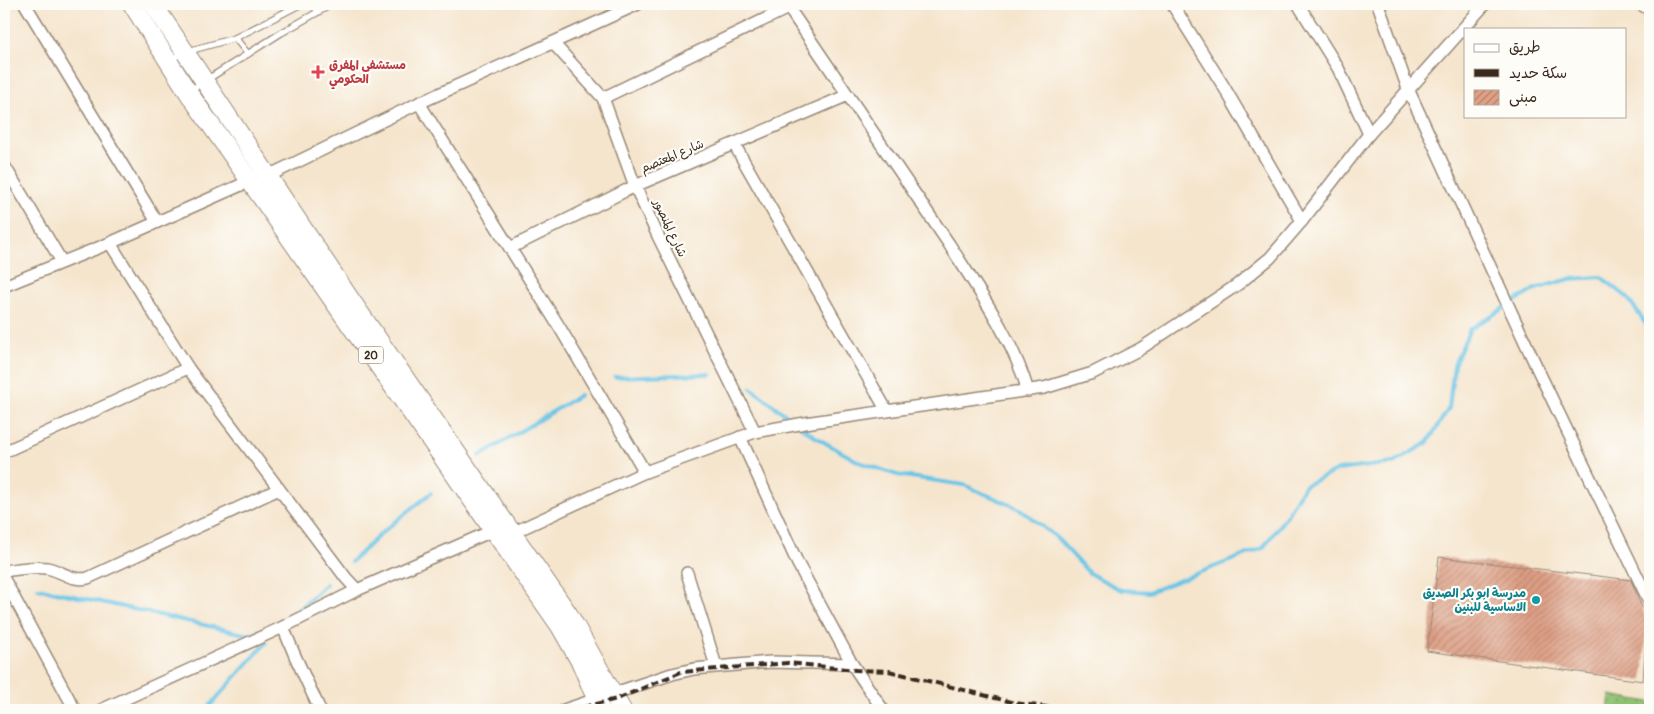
<svg xmlns="http://www.w3.org/2000/svg" width="1654" height="714" font-family="Pangolin,'Playpen Sans Arabic',sans-serif">
  <style>
    .park { fill: url(#park-dots); stroke: #667648 }
    .lines { fill: none; stroke-linecap: round; stroke-linejoin: round }
    .stream { stroke: #6ac5e7; stroke-width: 4 }
    .building { fill: url(#building-hatch) }
    .lane-casing { stroke: #988876; stroke-width: 8 }
    .street-casing { stroke: #988876; stroke-width: 14 }
    .primary-casing { stroke: #988876; stroke-width: 20 }
    .lane { stroke: #fff; stroke-width: 5.5 }
    .street { stroke: #fff; stroke-width: 11 }
    .primary { stroke: #fff; stroke-width: 18 }
    .rail { stroke: #3b2a1e; stroke-width: 4; stroke-dasharray: 8 4; stroke-linecap: butt }
    .health-dot { fill: #e0444e; stroke: #fdfcf7; stroke-width: 2 }
    .culture-dot { fill: #0f9aa8; stroke: #fdfcf7; stroke-width: 2 }
    .labels { text-anchor: middle; stroke-width: 4.5; stroke-linejoin: round; paint-order: stroke }
    .shield { fill: #fdfcf7; stroke: #75695f; stroke-width: 1 }
    .shield-label { font-size: 11px; font-weight: bold; fill: #3b2a1e }
    .health-label { font-size: 12px; font-weight: bold; fill: #be3a42; stroke: #fdfcf7; text-anchor: start }
    .street-label { font-size: 12px; fill: #3b2a1e; stroke: #fdfcf7 }
    .culture-label { font-size: 12px; font-weight: bold; fill: #0d838f; stroke: #fdfcf7; text-anchor: end }
  </style>
  <defs>
    <pattern id="park-dots" width="8" height="8" patternUnits="userSpaceOnUse" patternTransform="scale(1.25)"><rect width="8" height="8" fill="#90c273"/><path d="M2 2h.1M6 6h.1" fill="none" stroke="#779e5e" stroke-width="1.8" stroke-linecap="round"/></pattern>
    <pattern id="building-hatch" width="6" height="6" patternUnits="userSpaceOnUse" patternTransform="scale(1.25)"><rect width="6" height="6" fill="#de9f85"/><path d="M-1 1l2-2M0 6l6-6M5 7l2-2" fill="none" stroke="#b5826c"/></pattern>
  </defs>
  <rect width="100%" height="100%" fill="#fdfcf7"/>
  <filter id="ink" filterUnits="userSpaceOnUse"><feTurbulence type="fractalNoise" baseFrequency=".02" numOctaves="2"/><feDisplacementMap in="SourceGraphic" scale="10" xChannelSelector="R" yChannelSelector="G"/><feConvolveMatrix kernelMatrix="1 2 1 2 8 2 1 2 1" color-interpolation-filters="sRGB"/></filter>
  <filter id="wash" filterUnits="userSpaceOnUse"><feTurbulence type="fractalNoise" baseFrequency=".0096" numOctaves="4" result="noise"/><feDisplacementMap in="SourceGraphic" scale="20" xChannelSelector="R" yChannelSelector="G"/><feGaussianBlur stdDeviation="1.12" result="paint"/><feColorMatrix in="noise" values="0 0 0 0 0 0 0 0 0 0 0 0 0 0 0 0 0 1.4 0 .05"/><feComposite in="paint" operator="in"/></filter>
  <g filter="url(#wash)">
    <rect width="100%" height="100%" fill="#f5e5cd"/>
    <path class="park" d="M1610,695l40,7v8h-42z"/>
    <g class="lines">
      <g class="stream">
        <path d="M615,377l95,-3"/>
        <path d="M751,388l44,34"/>
        <path d="M800,426l17,12 42,24 38,13 67,10 56,24 36,28 33,36 32,17 28,2 114,-44 24,-33 17,-29 34,-16 55,-7 34,-20 22,-35 5,-43 16,-36 65,-40 35,-10 31,-2 26,20 23,33"/>
        <path d="M480,456l100,-61"/>
        <path d="M351,562l33,-31 47,-38"/>
        <path d="M38,588l211,47 11,-3"/>
        <path d="M291,616l35,-32"/>
        <path d="M206,710l60,-67"/>
      </g>
    </g>
    <g id="blocks">
      <path class="building" d="M1439,557l192,23 16,40 -4,61 -216,-30z"/>
    </g>
  </g>
  <g filter="url(#ink)">
    <use href="#blocks" fill-opacity="0" stroke="#988876" stroke-width="1"/>
    <g class="lines">
      <g class="lane-casing">
        <g id="lane">
          <path d="M313,4l5,8"/>
          <path d="M235,38l13,16"/>
          <path d="M170,59l15,-7 50,-14 66,-34"/>
          <path d="M189,91l92,-58 51,-29"/>
        </g>
      </g>
      <g class="street-casing">
        <g id="street">
          <path d="M25,4l132,218"/>
          <path d="M786,4l163,240c30,47 63,93 79,147"/>
          <path d="M1172,4l52,83 78,134"/>
          <path d="M1298,4l40,64 31,66"/>
          <path d="M1378,4l30,85 130,281 112,233"/>
          <path d="M1640,4l7,4"/>
          <path d="M553,43l50,55 32,88 23,50 97,196"/>
          <path d="M603,98l185,-90"/>
          <path d="M419,103l141,225 85,144"/>
          <path d="M734,144l153,267"/>
          <path d="M4,165l58,97"/>
          <path d="M268,176l151,-73 219,-99"/>
          <path d="M110,243l78,125 158,210 11,12 137,-60"/>
          <path d="M510,248l125,-62 213,-91"/>
          <path d="M4,286l106,-43 140,-62"/>
          <path d="M740,437l58,127 54,100 31,46"/>
          <path d="M4,452l184,-84"/>
          <path d="M512,533l133,-61 110,-40 50,-9 239,-35 49,-15 47,-24 97,-64 33,-27 32,-37 67,-87 116,-130"/>
          <path d="M4,571c14,-2 29,-5 43,-3 15,3 26,14 41,10l191,-89"/>
          <path d="M687,573l29,93"/>
          <path d="M4,579l71,131"/>
          <path d="M101,710l182,-83"/>
          <path d="M320,710l-25,-54 -12,-29 74,-37"/>
          <path d="M564,710l108,-36 22,-5 77,-7 81,2"/>
        </g>
      </g>
      <g class="primary-casing">
        <g id="primary">
          <path d="M132,4l56,88 372,534 21,37 20,47"/>
          <path d="M153,4l195,292 221,319 53,95"/>
        </g>
      </g>
      <use href="#lane" class="lane"/>
      <use href="#street" class="street"/>
      <use href="#primary" class="primary"/>
      <path class="rail" d="M572,710l45,-11 64,-27 107,-9 68,7 33,1 126,32 54,7"/>
    </g>
  </g>
  <path class="health-dot" d="M315.5 64.5h5v5h5v5h-5v5h-5v-5h-5v-5h5z"/>
  <circle class="culture-dot" cx="1536" cy="600" r="5"/>
  <g class="labels">
    <rect class="shield" x="358.5" y="346.5" width="25" height="17" rx="4"/>
    <g class="shield-label">
      <text x="371" y="359">20</text>
    </g>
    <g class="health-label">
      <text x="329" y="69">مستشفى المفرق<tspan x="329" dy="14">الحكومي</tspan></text>
    </g>
    <g class="street-label">
      <text transform="translate(672 156) rotate(-23)" y="4">شارع المعتصم</text>
      <text transform="translate(670 228) rotate(65)" y="4">شارع المنصور</text>
    </g>
    <g class="culture-label">
      <text x="1526" y="597">مدرسة ابو بكر الصديق<tspan x="1526" dy="14">الاساسية للبنين</tspan></text>
    </g>
  </g>
  <rect width="1654" height="714" fill="none" stroke="#fdfcf7" stroke-width="20"/>
  <rect x="1464" y="28" width="162" height="90" fill="#fdfcf7" stroke="#afa8a0"/>
  <rect x="1474" y="44" width="25" height="8" fill="#ffffff" stroke="#afa8a0"/>
  <text x="1509" y="52" font-size="15" fill="#3b2a1e">طريق</text>
  <rect x="1474" y="69" width="25" height="8" fill="#3b2a1e" stroke="#afa8a0"/>
  <text x="1509" y="78" font-size="15" fill="#3b2a1e">سكة حديد</text>
  <rect x="1474" y="90" width="25" height="15" fill="url(#building-hatch)" stroke="#afa8a0"/>
  <text x="1509" y="102" font-size="15" fill="#3b2a1e">مبنى</text>
</svg>
